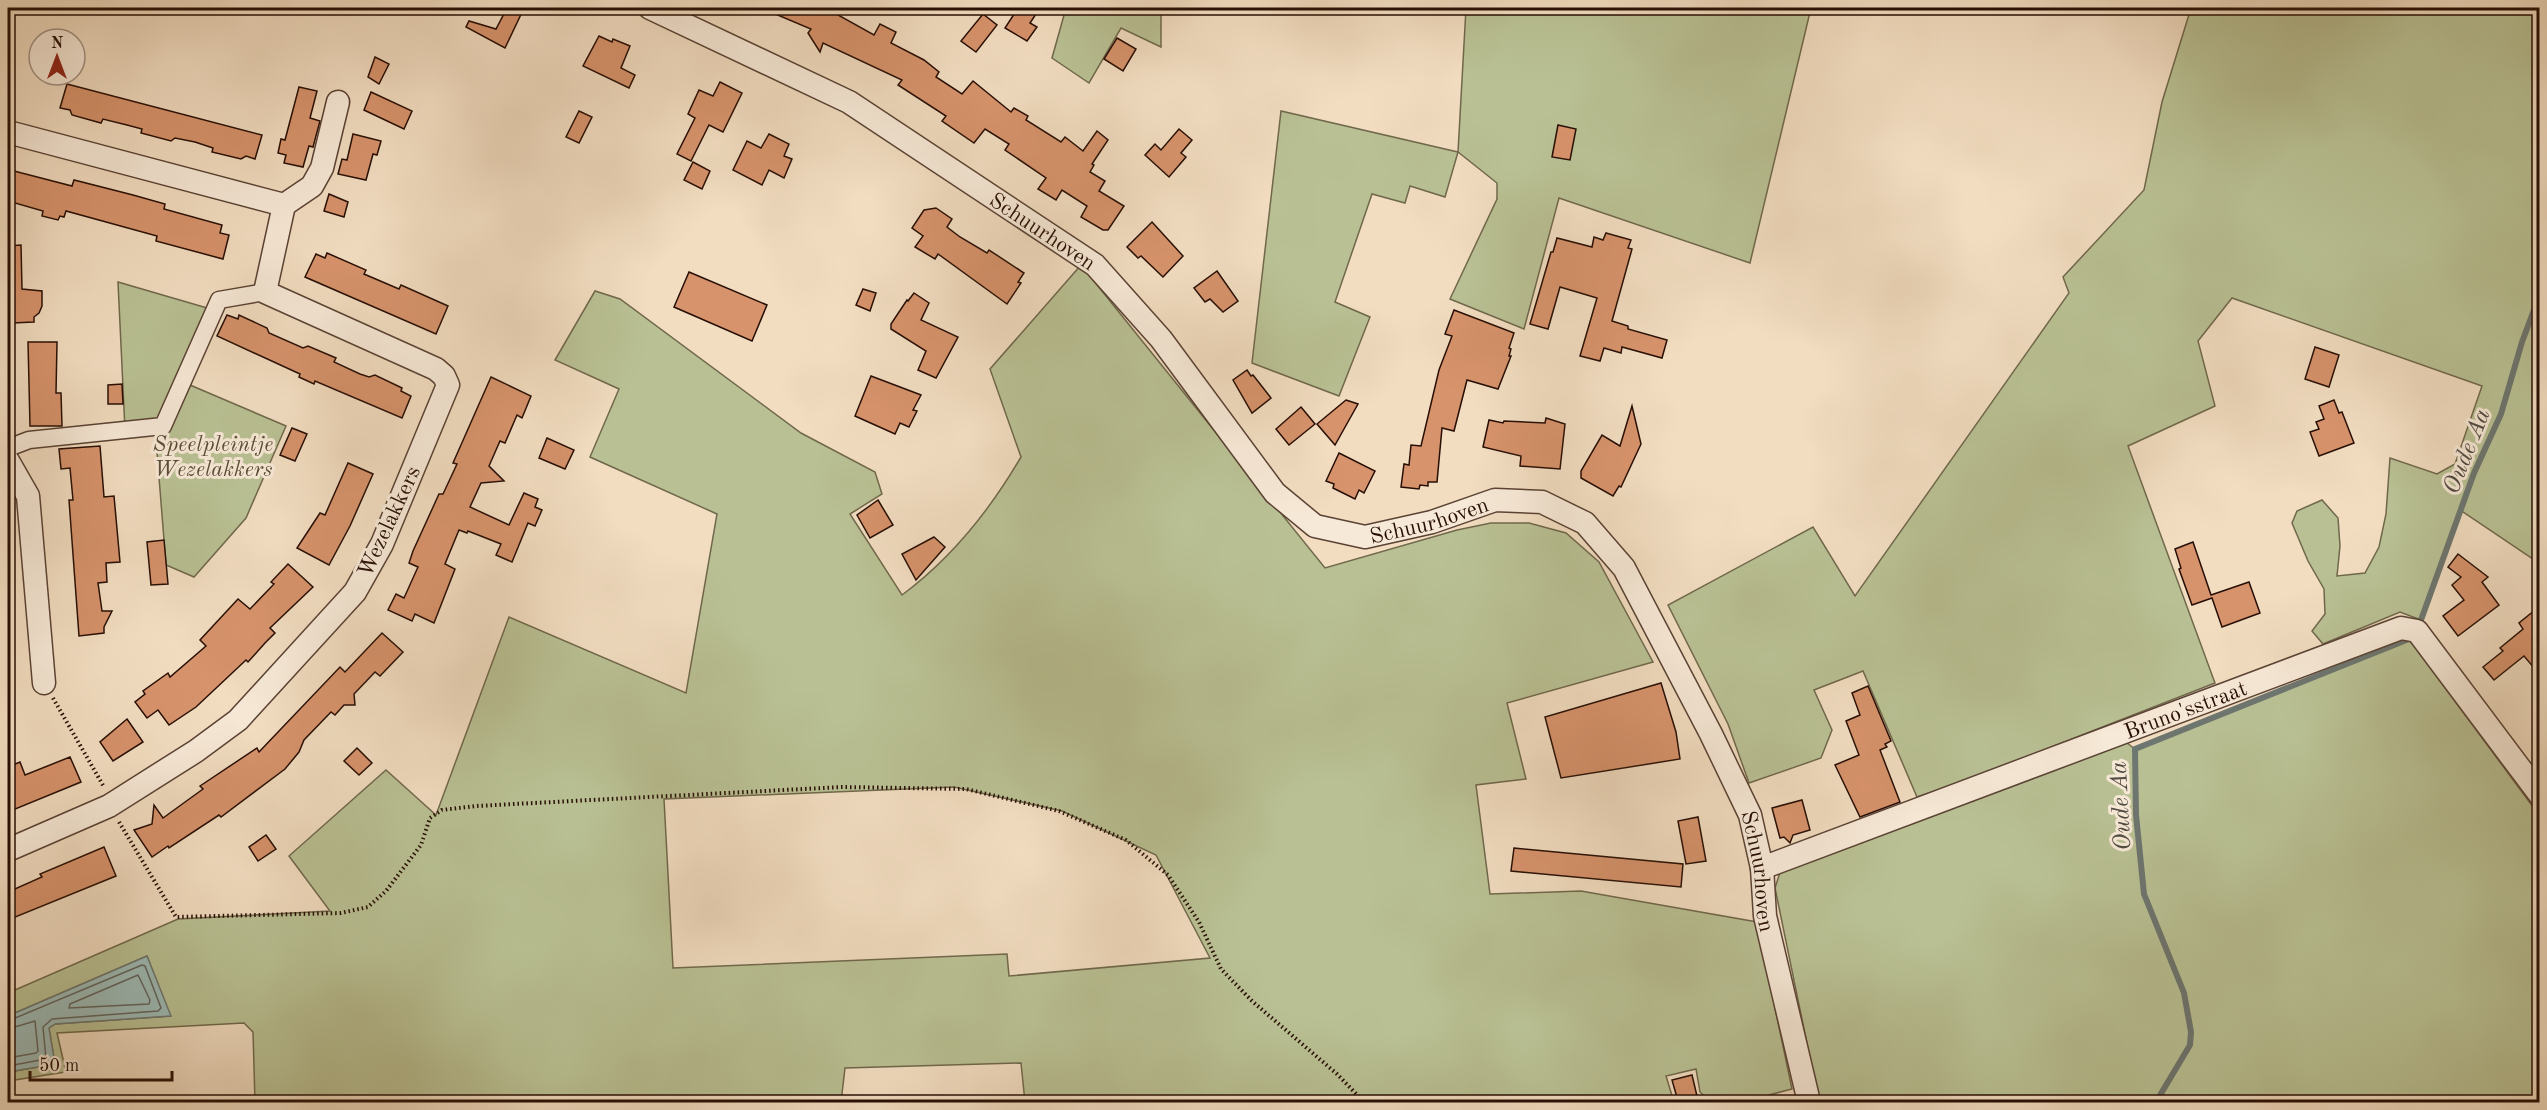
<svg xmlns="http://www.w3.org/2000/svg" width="2547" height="1110" font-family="'Old Standard TT',serif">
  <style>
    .green { fill: #b9c194; stroke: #70684c; stroke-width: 1.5; fill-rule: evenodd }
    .water { fill: #9cbbb7; stroke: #6d7670; stroke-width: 1.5 }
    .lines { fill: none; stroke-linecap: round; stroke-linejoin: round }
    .shore { stroke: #62645e; stroke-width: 1.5 }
    .stream { stroke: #6d7670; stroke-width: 6 }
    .building { fill: #d7936c; stroke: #270e05; stroke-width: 1.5 }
    .pedestrian-casing { stroke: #5a4234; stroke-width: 19 }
    .minor-casing { stroke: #5a4234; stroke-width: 25 }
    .path { stroke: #270e05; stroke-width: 4; stroke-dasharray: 1.5 3; stroke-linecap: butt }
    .pedestrian { stroke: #f7e9d7; stroke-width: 16 }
    .minor { stroke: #f7e9d7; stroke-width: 22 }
    .labels { text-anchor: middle; stroke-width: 6; stroke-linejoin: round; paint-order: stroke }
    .street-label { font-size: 22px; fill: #270e05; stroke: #f7e9d7 }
    .park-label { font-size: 22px; font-style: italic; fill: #5a4d37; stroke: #f7e9d7 }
    .water-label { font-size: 24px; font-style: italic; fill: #504b43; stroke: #f7e9d7 }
  </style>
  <rect width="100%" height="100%" fill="#f2ddc1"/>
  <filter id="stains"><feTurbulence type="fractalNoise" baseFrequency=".00333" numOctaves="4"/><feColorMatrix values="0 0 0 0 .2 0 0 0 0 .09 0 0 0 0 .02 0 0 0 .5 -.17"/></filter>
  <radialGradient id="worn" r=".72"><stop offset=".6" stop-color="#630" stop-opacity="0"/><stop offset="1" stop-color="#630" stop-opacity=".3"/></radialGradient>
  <g class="green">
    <path d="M1066,8h95v39l-40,-19 -32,55 -37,-25z"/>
    <path d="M1466,8h345l-61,255 -191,-65 -35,131 -74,-30 47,-100v-16l-39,-31 -13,45 -35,-11 -5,17 -33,-9 -37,108 35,15 -31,79 -87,-33 29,-252 177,41z"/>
    <path d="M2191,8h348v555l-79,-53 -39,110 -21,-8 -77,32 -11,-13 13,-17 -1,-25 -16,-28 -16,-38 5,-12 25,-11 16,18 2,28 -3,30 28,-3 14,-26 7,-33 4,-56 47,16 18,-10 27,-78 -250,-88 -34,43 17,65 -87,40 87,237 -256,100 -42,14 -54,-126 -49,19 18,40 -11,28 -72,25 -21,-59 -60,-119 145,-78 42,69 214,-303 -6,-16 81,-87 18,-88z"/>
    <path d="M1081,265l244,303 132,-38 34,-7h38l37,10 33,29 54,100 -146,41 19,76 -50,6 14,109 91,-3 176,31 35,167 -50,13h-32l-10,-10 -4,-23 -30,7 8,26h-649l-4,-39 -176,5 -4,34h-586l-2,-70 -9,-9 -187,10 9,39 -58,9v-9l42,-7 4,-7 -5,-30 6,-4 115,-8 -23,-60 -139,60v-23l170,-74 152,-8 -41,-55 97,-86 50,45 73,-198 177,76 31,-179 -127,-57 29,-68 -64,-29 40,-69 25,8 181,134 74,39 7,22 -32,20 52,81c50,-37 88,-85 119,-138l-31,-88zM954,787l108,24 94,44 54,103 -201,18 -2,-22 -334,14 -9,-169z"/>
    <path d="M118,282l96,28 -31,72 103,44 -40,92 -52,59 -28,-12 -11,-138 -30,3z"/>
    <path d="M2409,639l130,176v287h-720l-44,-214 6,-19 342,-129 12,9z"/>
  </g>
  <path class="water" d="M147,956l24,60 -116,8 -6,4 5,30 -4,7 -42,7v-56z"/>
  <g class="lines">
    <g class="shore">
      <path d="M138,975l12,25 -1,4 -80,4 1,-4z"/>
      <path d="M8,1021l134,-56 3,1 16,42 -3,3 -106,8 -9,8 3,32 -38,7"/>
      <path d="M8,1029l27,-8 3,30 -2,2 -28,5"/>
    </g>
    <g class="stream">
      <path d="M2421,620l53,-147 27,-59 21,-72 18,-48"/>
      <path d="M2156,1102l34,-57 1,-13 -7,-39 -40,-99 -8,-79 -1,-66 274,-110"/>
    </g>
  </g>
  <g class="building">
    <path d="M507,8h17l-19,40 -39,-21 3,-6 27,8z"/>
    <path d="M761,8l65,1 16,-1 -4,7 36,20 6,-11 16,8 -5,11 33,17 15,12 -3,5 26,17 11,-13 38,31 3,-4 14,8 -2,4 35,22 4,-5 18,14 14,-20 11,9 -16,24 2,1 -4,7 15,9 -6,10 25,15 -16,24h-5l-22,-13 6,-11 -25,-16 -6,10 -18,-11 8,-11 -41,-28 4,-6 -24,-15 -11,14 -32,-22 4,-5 -48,-31 4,-5 -79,-37 -3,9 -12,-19 3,-4z"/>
    <path d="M1018,8h22l-10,15 7,4 -10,14 -22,-13z"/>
    <path d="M983,14l14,11 -21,27 -15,-11z"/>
    <path d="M599,36l13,6 1,-3 17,7 -9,22 14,7 -6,13 -46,-22z"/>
    <path d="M1117,38l19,11 -13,22 -19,-12z"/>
    <path d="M375,57l14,7 -10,20 -11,-7z"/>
    <path d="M720,82l22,11 -19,39 -14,-7 -18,36 -14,-7 18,-36 -7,-4 11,-24 14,6z"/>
    <path d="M67,84l195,51 -7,24 -9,-3 -5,3 -29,-7 1,-4 -18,-6 -20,-4 -4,3 -30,-8 1,-4 -15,-4 -24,-6 -2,4 -29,-8 -2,-5 -10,-2z"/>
    <path d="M299,87l18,4 -7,27 10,3 -7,26 -4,-1 -6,21 -19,-4 2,-8 -8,-2 3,-14 4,1z"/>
    <path d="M371,92l41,19 -8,18 -40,-19z"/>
    <path d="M579,111l13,6 -13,26 -13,-6z"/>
    <path d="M1558,125l18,4 -6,31 -18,-3z"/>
    <path d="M1179,129l13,11 -11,13 5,4 -17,20 -24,-22 10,-11 6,6z"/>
    <path d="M353,134l28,7 -4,14 -4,-1 -7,26 -28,-6 4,-15 5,1z"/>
    <path d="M769,134l20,10 -5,12 8,3 -8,19 -15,-8 -7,15 -29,-15 14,-29 14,7z"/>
    <path d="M693,162l17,9 -8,18 -18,-9z"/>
    <path d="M14,171l58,15 2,-6 59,15 32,9 -1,5 58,16 -2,8 9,2 -6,24 -67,-18 1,-5 -91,-25 -2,6 -4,-1 -2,4 -16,-4 1,-5 -35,-10v-23l3,1z"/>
    <path d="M329,194l19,8 -4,15 -20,-6z"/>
    <path d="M936,208l16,11 -5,8 13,10 27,16 2,-3 35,23 -6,9 3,1 -14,21 -69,-50 -3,5 -20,-12 8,-11 -11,-8 12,-18z"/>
    <path d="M1152,222l31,34 -20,21 -22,-21 -3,2 -11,-11z"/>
    <path d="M1606,233l25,7 -3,8 4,1 -20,72 16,5v3l39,11 -5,18 -40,-11 -1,6 -17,-5 -4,13 -20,-5 17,-58 -37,-11 -12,42 -18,-5 21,-72h2l4,-14 35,9 2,-10 9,3z"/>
    <path d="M21,245l1,44 20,2v15l-3,7 -5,4v5l-22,1v-18l-4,-1v-58z"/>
    <path d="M327,253l39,17 -2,4 35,15 2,-4 47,21 -12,28 -131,-57 11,-23 9,4z"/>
    <path d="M1217,271l21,30 -15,11 -13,-13 -5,3 -11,-14z"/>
    <path d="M689,272l78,33 -15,36 -78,-34z"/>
    <path d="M863,289l13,4 -6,18 -14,-6z"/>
    <path d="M914,293l15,10 -8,17 37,17 -22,41 -18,-8 8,-19 -35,-22v-5l16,-24 1,1z"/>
    <path d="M1454,310l60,23 -5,15 2,1 -2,7h2l-13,33 -31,-9 -13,51 -12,-3 -5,54h-9v4l-8,-1 -1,4 -18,-2 3,-23 5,1 2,-20 10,1 18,-76 13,-34 -7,-2z"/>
    <path d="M227,315l11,4 1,-4 28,13 2,5 34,15 5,-2 28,12 -2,4 26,12 9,3 6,-2 27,13 -1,3 10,5 -9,22 -87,-37 -1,3 -15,-7 1,-3 -83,-38z"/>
    <path d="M28,342h29l-1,51h5l1,33h-32z"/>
    <path d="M2315,347l24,8 -10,32 -24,-8z"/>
    <path d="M1247,370l4,6 2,-1 18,23 -19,15 -19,-33z"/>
    <path d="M871,376l50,19 -8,15 4,1 -8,16 -9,-4 -5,11 -40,-18z"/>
    <path d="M491,377l40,19 -9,22 -5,-3 -12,28 -5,-2 -11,25 15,15 -23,2 -11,24 39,18 15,-32 14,6 -3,8 7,3 -7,16 -7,-3 -16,39 -16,-7 5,-11 -33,-13 -1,2 -8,-3 -14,34 10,5 -21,54 -19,-9 -3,7 -24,-11 8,-16 8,4 14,-31 -9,-4 4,-12 26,-57h4l14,-30 -4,-1z"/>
    <path d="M122,384l1,20h-15v-19z"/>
    <path d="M1346,400l12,4 -23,41 -18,-21z"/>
    <path d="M2334,400l5,13 3,-1 12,31 -35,13 -9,-24 9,-3 -3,-7 8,-3 -5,-13z"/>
    <path d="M1632,406l9,38 -20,43 -2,-1 -6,10 -32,-18v-7l21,-36 18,11z"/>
    <path d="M1301,407l14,17 -26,21 -13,-16z"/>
    <path d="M1546,418l19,6 -5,45 -40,-3 1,-10 -38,-9 6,-27 14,3 1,-2 41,2z"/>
    <path d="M292,428l15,6 -12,27 -15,-6z"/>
    <path d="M547,438l27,12 -9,19 -26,-11z"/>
    <path d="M100,446l4,51 10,-1 6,66 -14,1 1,19 -9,1 4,28h10l-8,16v6l-25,3 -10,-136h4l-3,-32 -9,1 -2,-20z"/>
    <path d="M1339,453l36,18 -11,22 -5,-3 -4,9 -22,-11 1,-4 -8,-3z"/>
    <path d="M348,463l25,11 -23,52 -21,39 -32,-17 23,-35 5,2z"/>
    <path d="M878,500l15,25 -23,13 -13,-23z"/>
    <path d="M934,537l11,10 -29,33 -14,-26z"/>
    <path d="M164,540l4,44 -17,1 -4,-43z"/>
    <path d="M2193,542l18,53 38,-13 11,31 -38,14 -10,-29 -20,7 -13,-36 2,-1 -6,-19z"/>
    <path d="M2458,554l30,23 -6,5 17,23 -41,31 -15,-20 21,-16 -12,-15 9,-8 -13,-10z"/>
    <path d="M288,564l25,23 -43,41 5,5 -10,10 -17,19 -2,-2 -50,47 -27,18 -11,-15 -11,8 -12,-16 10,-8 -2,-3 25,-18 2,4 36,-31 -6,-6 38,-41 12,10 24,-25 -3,-2z"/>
    <path d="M2540,606v69l-16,-19 -30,24 -11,-13 20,-16 -3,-3 23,-19 -4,-6z"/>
    <path d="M382,633l21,19 -23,24 -5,-4 -21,22 1,11h-11l-9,10 -4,-3 -27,28 -5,12 -14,17 -64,48 -2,-2 -50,33 -1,-2 -16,11 -18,-27 18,-6 2,-19 9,13 40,-29 -3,-3 57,-38 2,4 81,-85 5,5z"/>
    <path d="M1661,683l15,49 4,27 -119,19 -16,-61z"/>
    <path d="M1868,686l23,55 -6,3 2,3 -7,3 20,52 -40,15 -25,-52 24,-10 -13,-34 14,-6 -8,-22z"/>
    <path d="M127,719l16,23 -30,19 -13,-19z"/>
    <path d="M357,748l15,15 -13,12 -15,-14z"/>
    <path d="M70,757l11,25 -73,30v-45l12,-5 5,13z"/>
    <path d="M1802,800l8,30 -17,5 -3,8 -6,-6 -4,1 -8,-30z"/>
    <path d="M1698,817l8,44 -20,3 -8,-43z"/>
    <path d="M266,835l10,14 -18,12 -9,-14z"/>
    <path d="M104,847l12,29 -108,44v-28l34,-15 -2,-3z"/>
    <path d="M1514,848l169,16 -2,23 -170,-16z"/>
    <path d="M1692,1075l5,21 -19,5 -6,-21z"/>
  </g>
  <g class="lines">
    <g class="pedestrian-casing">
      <path id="pedestrian" d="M8,448l21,-8 134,-14 56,-126 46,-8"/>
    </g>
    <g class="minor-casing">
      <g id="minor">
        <path id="s1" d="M650,8l199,94 246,163 66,74 114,154 40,33 50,11 67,-15 63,-22 47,2 43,21 39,45 87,166 39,81 12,53 3,48 44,186"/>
        <path d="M8,132l276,73 -19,87 171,77 8,7 4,9 -66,159 -27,48 -117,128 -42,31 -87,55 -101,44"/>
        <path d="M284,205l28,-19 10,-18 16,-66"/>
        <path d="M8,461l20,35 16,187"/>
        <path id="s2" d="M1762,868l639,-240 16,3 123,164"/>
      </g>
    </g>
    <g class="path">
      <path d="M53,698l51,89"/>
      <path d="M119,822l57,95 165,-4 27,-6 18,-16 35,-46 9,-27 12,-8 34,-4 366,-19 124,2 93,22 67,29 42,35 31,47 22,47 31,32 85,73 27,28"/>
    </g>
    <use href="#pedestrian" class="pedestrian"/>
    <use href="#minor" class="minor"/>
  </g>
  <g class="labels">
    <g class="street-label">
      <text dy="8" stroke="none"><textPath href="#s1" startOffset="453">Schuurhoven</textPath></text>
      <text dy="8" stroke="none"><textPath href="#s1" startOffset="975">Schuurhoven</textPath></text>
      <text transform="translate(388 521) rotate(-65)" y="8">Wezelakkers</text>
      <text dy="8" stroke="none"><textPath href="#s2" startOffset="452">Bruno'sstraat</textPath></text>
      <text dy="8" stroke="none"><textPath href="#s1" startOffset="1533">Schuurhoven</textPath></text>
    </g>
    <g class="park-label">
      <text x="213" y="451">Speelpleintje<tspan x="213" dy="25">Wezelakkers</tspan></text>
    </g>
    <g class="water-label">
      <text transform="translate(2466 451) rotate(-68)" y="8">Oude Aa</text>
      <text transform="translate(2120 806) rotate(-93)" y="8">Oude Aa</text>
    </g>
  </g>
  <rect width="2547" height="1110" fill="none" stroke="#f2ddc1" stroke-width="30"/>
  <rect x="9" y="9" width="2529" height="1092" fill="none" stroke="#270e05" stroke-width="3"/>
  <rect x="15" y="15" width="2517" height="1080" fill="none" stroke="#270e05" stroke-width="1.5"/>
  <g transform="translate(57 57)"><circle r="28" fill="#f7e9d7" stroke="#a49183" stroke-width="1.5"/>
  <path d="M0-4.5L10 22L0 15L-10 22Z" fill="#8f2418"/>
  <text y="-9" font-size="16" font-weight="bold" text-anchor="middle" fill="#270e05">N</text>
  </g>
  <path d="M30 1071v9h142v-9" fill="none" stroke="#270e05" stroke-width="3"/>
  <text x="39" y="1071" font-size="18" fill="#270e05" stroke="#f7e9d7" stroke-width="4.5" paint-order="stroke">50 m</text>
  <rect width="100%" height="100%" filter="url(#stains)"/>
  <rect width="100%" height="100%" fill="url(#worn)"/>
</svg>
